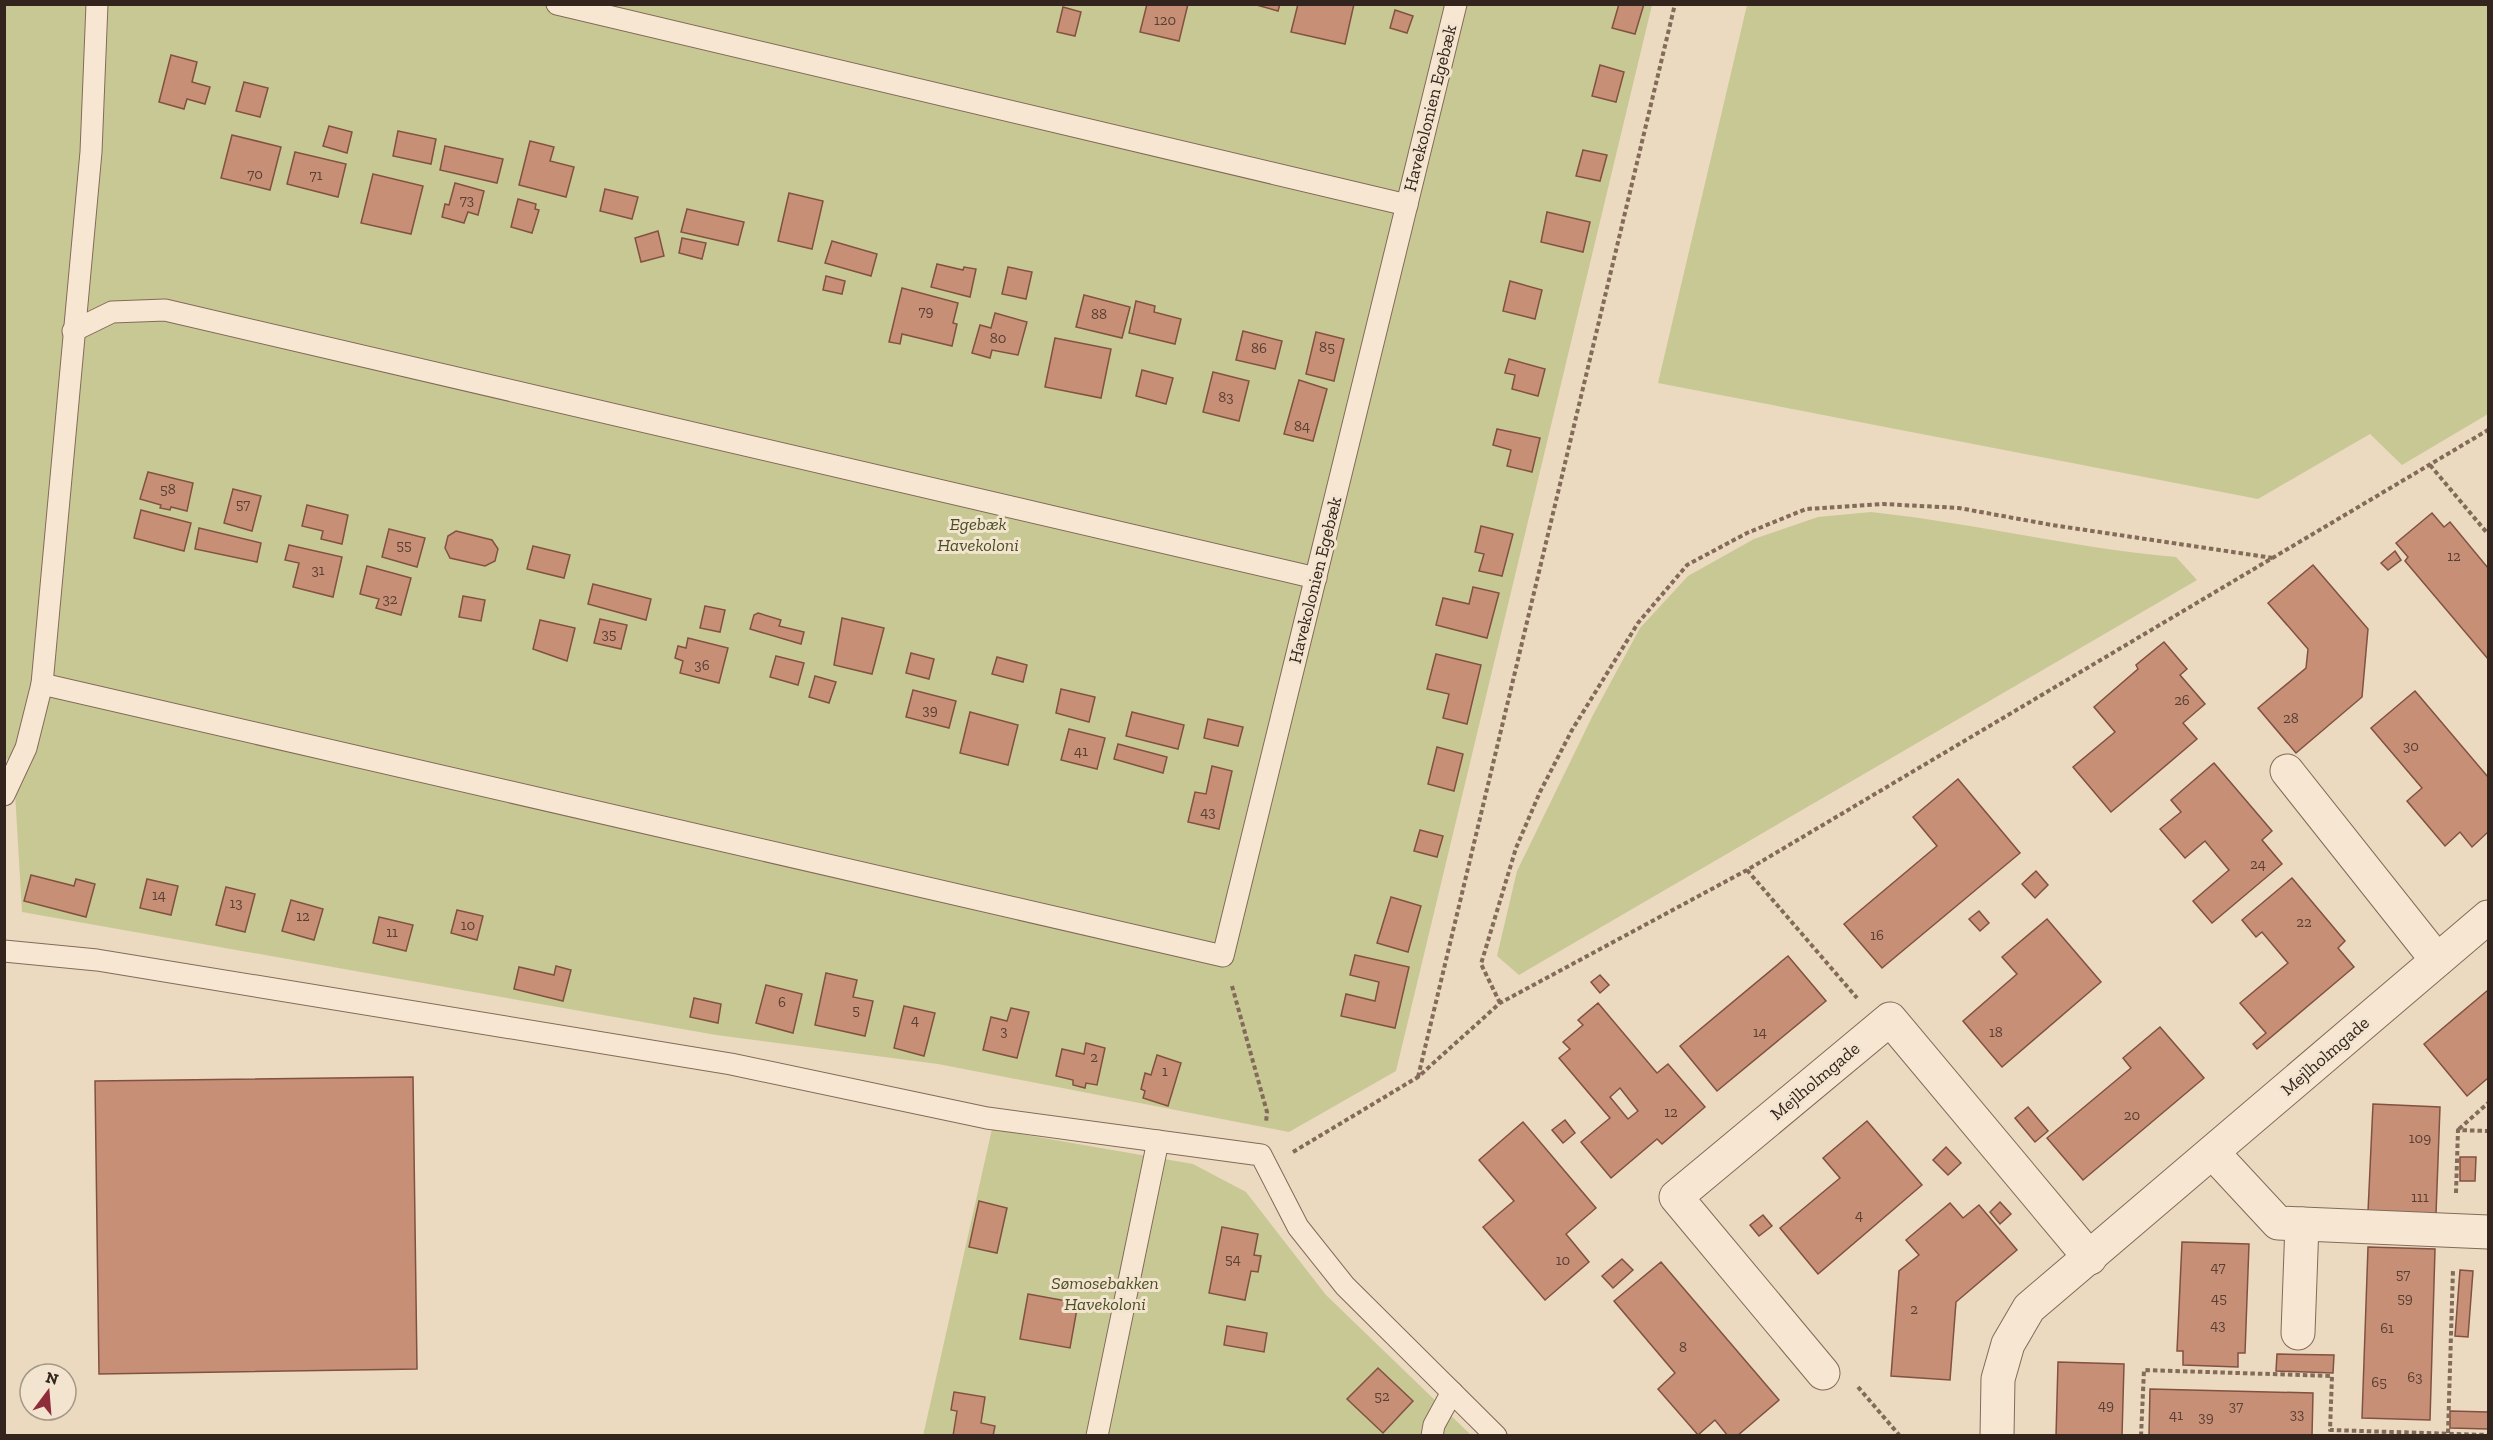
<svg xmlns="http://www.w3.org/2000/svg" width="2493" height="1440" font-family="'Zilla Slab',serif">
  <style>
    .green { fill: #c8c895 }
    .building { fill: #c88f77; stroke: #815240; stroke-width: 1.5; fill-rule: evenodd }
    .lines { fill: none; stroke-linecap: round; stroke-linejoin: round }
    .service-casing { stroke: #836a59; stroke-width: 23 }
    .minor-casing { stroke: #836a59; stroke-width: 35 }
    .path { stroke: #836a59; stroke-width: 4; stroke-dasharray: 4.5 3; stroke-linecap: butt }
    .service { stroke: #f7e7d2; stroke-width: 21 }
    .minor { stroke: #f7e7d2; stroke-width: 33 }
    .labels { text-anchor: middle; stroke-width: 6; stroke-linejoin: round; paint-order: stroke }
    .number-label { font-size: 15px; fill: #584034 }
    .street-label { font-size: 18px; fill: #33251d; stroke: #f3e4cf }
    .park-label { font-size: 18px; font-style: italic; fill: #494f24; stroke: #f3e4cf }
  </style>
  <rect width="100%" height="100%" fill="#ebd9c0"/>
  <g class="green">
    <path d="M5,5h1647l-256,1066 -107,61 -351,-68 -222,-29 -694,-123 -9,-154 -8,2z"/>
    <path d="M1747,5h741v409l-86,51 -32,-31 -112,65 -600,-116z"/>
    <path d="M1871,512c102,11 203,36 305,45l21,23 -678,395 -22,-19 20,-85 76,-156 47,-87 48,-52 66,-37 64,-22z"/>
    <path d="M992,1129l201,35 53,28 80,103 145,140 -548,1z"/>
  </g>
  <g class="building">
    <path d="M1147,4h41l-9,37 -39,-9z"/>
    <path d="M1253,4h27l-2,7z"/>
    <path d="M1298,4h56l-9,40 -54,-12z"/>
    <path d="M1619,4h25l-9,30 -23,-6z"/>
    <path d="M1063,7l18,5 -6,24 -18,-4z"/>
    <path d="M1395,10l18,6 -6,17 -17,-5z"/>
    <path d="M171,55l26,7 -5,20 18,5 -5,17 -18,-5 -3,10 -25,-7z"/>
    <path d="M1600,65l24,7 -8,30 -24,-6z"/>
    <path d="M244,82l24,6 -8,29 -24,-6z"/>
    <path d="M329,126l23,6 -5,21 -24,-7z"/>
    <path d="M398,131l38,8 -5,25 -38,-8z"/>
    <path d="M232,135l49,12 -11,43 -49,-12z"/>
    <path d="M530,141l24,6 -4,14 24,6 -8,30 -47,-12z"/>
    <path d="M445,146l58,13 -6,24 -57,-13z"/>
    <path d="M1583,150l24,5 -7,26 -24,-5z"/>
    <path d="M295,152l51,12 -8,33 -51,-13z"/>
    <path d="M373,174l50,12 -12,48 -50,-11z"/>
    <path d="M455,183l29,8 -6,24 -10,-3 -4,11 -22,-6 3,-13 4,1z"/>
    <path d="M605,189l33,8 -6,22 -32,-8z"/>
    <path d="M789,193l34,8 -11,48 -34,-8z"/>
    <path d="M518,199l18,5 -1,5 4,1 -7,23 -21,-6z"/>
    <path d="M687,209l57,13 -6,23 -57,-13z"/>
    <path d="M1547,212l43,10 -7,30 -42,-10z"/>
    <path d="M658,231l6,25 -23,6 -6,-24z"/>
    <path d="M682,238l24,5 -4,16 -23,-6z"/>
    <path d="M832,241l45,13 -6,22 -46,-13z"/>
    <path d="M937,264l26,6 1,-3 12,2 -6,28 -39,-10z"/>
    <path d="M1008,267l24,5 -6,27 -24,-5z"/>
    <path d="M826,276l19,5 -3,13 -19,-4z"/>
    <path d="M1510,281l32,9 -7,29 -32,-8z"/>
    <path d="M902,288l56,15 -5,20 4,1 -5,22 -50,-12 -2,10 -11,-2z"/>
    <path d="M1084,295l46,12 -8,31 -46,-11z"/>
    <path d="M1136,301l19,5 -1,6 27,7 -6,25 -46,-11z"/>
    <path d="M995,313l32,9 -9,33 -26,-5 -2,8 -18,-5 8,-28 11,3z"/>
    <path d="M1243,331l39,10 -7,28 -39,-9z"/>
    <path d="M1316,332l28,7 -10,42 -28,-7z"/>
    <path d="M1055,338l56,11 -10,49 -56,-11z"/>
    <path d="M1509,359l36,10 -7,27 -26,-7 3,-14 -10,-2z"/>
    <path d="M1142,370l31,8 -7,26 -30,-8z"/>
    <path d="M1213,372l36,9 -10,40 -36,-9z"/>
    <path d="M1299,380l28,9 -14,52 -29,-7z"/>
    <path d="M1497,429l43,9 -8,34 -25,-6 4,-16 -18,-5z"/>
    <path d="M148,472l45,11 -6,28 -16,-4 -1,3 -10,-2 1,-3 -21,-6z"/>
    <path d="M233,489l28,7 -9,35 -28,-8z"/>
    <path d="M307,505l41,10 -6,29 -21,-5 2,-8 -21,-5z"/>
    <path d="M141,510l50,13 -7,28 -50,-13z"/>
    <path d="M2432,513l12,14 6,-5 38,46v91l-83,-98 3,-4 -12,-14z"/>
    <path d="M1481,526l32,8 -11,42 -23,-5 5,-17 -9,-2z"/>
    <path d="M199,528l62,15 -4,19 -62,-13z"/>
    <path d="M389,529l36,9 -8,29 -35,-10z"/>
    <path d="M456,531l36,9 6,9 -3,12 -10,5 -35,-8 -5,-10 3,-12z"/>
    <path d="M289,545l53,12 -9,40 -40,-10 6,-24 -14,-3z"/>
    <path d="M533,546l37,9 -6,23 -37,-9z"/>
    <path d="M2395,551l6,9 -13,10 -7,-7z"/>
    <path d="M2313,565l55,64 -6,68 -66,56 -38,-45 48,-40 2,-19 -40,-46z"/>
    <path d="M367,566l44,12 -10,37 -25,-7 3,-9 -19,-5z"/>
    <path d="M593,584l58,15 -5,21 -58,-16z"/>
    <path d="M1473,587l26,6 -12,45 -51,-13 7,-27 26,6z"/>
    <path d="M463,596l22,4 -4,21 -22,-4z"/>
    <path d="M705,606l20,4 -5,22 -20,-4z"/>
    <path d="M758,613l23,7 -2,6 25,6 -3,12 -51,-15 4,-14z"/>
    <path d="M842,618l42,10 -12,46 -38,-9z"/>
    <path d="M600,619l27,6 -6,24 -27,-6z"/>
    <path d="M540,620l35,8 -8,33 -34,-12z"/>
    <path d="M688,638l40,10 -9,35 -39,-10 3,-12 -8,-3 3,-12 8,2z"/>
    <path d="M2164,642l23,27 -7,6 25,29 -22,19 14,16 -86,73 -38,-45 42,-35 -21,-25 44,-38 -2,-4z"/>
    <path d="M911,653l23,6 -5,20 -23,-6z"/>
    <path d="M1436,654l45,11 -14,59 -24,-6 6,-24 -22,-5z"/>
    <path d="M776,656l28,7 -6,22 -28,-8z"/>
    <path d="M997,657l30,8 -4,17 -31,-8z"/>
    <path d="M815,676l21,6 -7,21 -20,-6z"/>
    <path d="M1061,689l34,8 -6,25 -33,-9z"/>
    <path d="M913,690l43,11 -7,27 -43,-11z"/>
    <path d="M2415,691l73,86v55l-16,15 -12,-15 -15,14 -38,-45 15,-13 -51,-60z"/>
    <path d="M970,712l48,13 -10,40 -48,-12z"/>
    <path d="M1132,712l52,13 -6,24 -52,-13z"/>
    <path d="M1208,719l35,8 -5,19 -34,-8z"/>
    <path d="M1069,729l36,9 -8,31 -36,-9z"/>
    <path d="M1118,744l49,13 -4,16 -49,-14z"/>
    <path d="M1437,747l26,7 -9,37 -26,-7z"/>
    <path d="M2214,763l58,68 -10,9 20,24 -70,59 -19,-22 36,-31 -24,-29 -20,17 -25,-29 21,-17 -10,-12z"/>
    <path d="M1212,766l20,5 -13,58 -31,-7 7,-30 11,2z"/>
    <path d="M1958,779l62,74 -138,115 -38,-44 93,-78 -24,-29z"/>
    <path d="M1420,830l23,6 -6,21 -23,-6z"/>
    <path d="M2036,871l12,14 -13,13 -13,-14z"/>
    <path d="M31,875l43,11 2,-7 19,5 -9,33 -62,-16z"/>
    <path d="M2292,878l53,63 -7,7 16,19 -97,82 -4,-5 13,-11 -26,-30 48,-40 -26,-31 -6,5 -14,-17z"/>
    <path d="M147,879l31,7 -7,29 -31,-7z"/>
    <path d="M226,887l29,7 -10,38 -29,-7z"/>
    <path d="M1391,897l30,9 -13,46 -31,-9z"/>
    <path d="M291,900l32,9 -9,31 -32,-9z"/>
    <path d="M457,910l26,6 -6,24 -26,-7z"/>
    <path d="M1979,911l10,12 -9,8 -11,-12z"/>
    <path d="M379,917l34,8 -7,26 -33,-8z"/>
    <path d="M2047,919l54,63 -99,85 -39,-46 54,-47 -15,-17z"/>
    <path d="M1355,955l54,12 -14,61 -54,-12 5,-22 29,7 4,-19 -29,-7z"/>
    <path d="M1788,956l38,45 -109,90 -37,-45z"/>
    <path d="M556,966l15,4 -8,31 -49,-12 5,-22 35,8z"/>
    <path d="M826,973l31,7 -4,17 20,4 -8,35 -50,-11z"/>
    <path d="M1600,975l9,10 -9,8 -9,-11z"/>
    <path d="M766,985l36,9 -9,39 -37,-10z"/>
    <path d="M2488,990v88l-21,18 -43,-52z"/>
    <path d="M694,998l27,6 -3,19 -28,-6z"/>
    <path d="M1598,1003l59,70 11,-9 37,43 -43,37 -5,-5 -46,39 -30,-36 29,-24 -51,-60 11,-9 -7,-7 20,-17 -5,-5zM1620,1088l18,23 -10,8 -18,-22z"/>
    <path d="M904,1006l31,7 -11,43 -30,-8z"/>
    <path d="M1011,1008l18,4 -12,46 -34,-8 8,-33 16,4z"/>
    <path d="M2160,1027l44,51 -121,102 -36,-42 84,-70 -8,-10z"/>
    <path d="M1086,1043l19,5 -8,37 -11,-2 -1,5 -12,-3v-5l-17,-4 6,-27 22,5z"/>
    <path d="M1157,1055l24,8 -13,43 -25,-8 2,-7 -4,-2 4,-16 6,2z"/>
    <path d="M413,1077l4,292 -318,5 -4,-293z"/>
    <path d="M2373,1104l67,3 -4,107 -68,-2z"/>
    <path d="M2028,1107l20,24 -13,11 -20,-24z"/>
    <path d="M1565,1120l10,13 -12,10 -11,-13z"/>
    <path d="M1867,1121l55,64 -104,89 -38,-46 60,-50 -17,-20z"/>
    <path d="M1523,1122l73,86 -30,26 23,28 -44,38 -62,-73 31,-26 -35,-41z"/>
    <path d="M1946,1147l15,16 -13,12 -15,-15z"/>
    <path d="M2460,1157h16l-1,24h-15z"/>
    <path d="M979,1201l28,7 -10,45 -28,-6z"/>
    <path d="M2000,1202l11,12 -11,10 -10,-12z"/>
    <path d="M1950,1203l13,15 16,-13 38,45 -61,52 -6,78 -59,-4 8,-105 20,-16 -13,-15z"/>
    <path d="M1763,1215l9,11 -13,10 -9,-11z"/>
    <path d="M1222,1227l36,7 -4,21 7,1 -3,16 -7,-1 -6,29 -36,-7z"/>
    <path d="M2182,1242l67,2 -4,109h-7v14l-55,-2v-14h-6z"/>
    <path d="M2368,1247l67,2 -5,171 -68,-2z"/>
    <path d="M1622,1259l11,11 -20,18 -11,-12z"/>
    <path d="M1661,1262l118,138 -42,36h-9l-13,-16 -17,15 -40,-46 17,-16 -61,-72z"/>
    <path d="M2460,1270l13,1 -5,66 -13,-1z"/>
    <path d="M1028,1294l50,9 -8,45 -50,-9z"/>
    <path d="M1227,1326l40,7 -3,19 -40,-7z"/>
    <path d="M2277,1354l57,1 -1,18 -57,-2z"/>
    <path d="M2058,1362l66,2 -2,72h-66z"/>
    <path d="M1378,1368l35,33 -30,32 -36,-34z"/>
    <path d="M2150,1389l163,4 -1,43h-163z"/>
    <path d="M954,1392l31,5 -4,26 14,3 -2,10h-40l4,-25 -6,-1z"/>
    <path d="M2450,1411l38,1v17l-38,-1z"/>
  </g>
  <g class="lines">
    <g class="service-casing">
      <g id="service">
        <path d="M557,4l850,201"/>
        <path d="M73,331l39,-19 53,-2 1151,268"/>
        <path d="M42,684l1181,272 233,-952"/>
        <path d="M4,795l22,-47 16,-64 49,-532 6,-148"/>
        <path d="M4,951l93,9 634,104 256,54 274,37 37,72 47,59 151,150"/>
        <path d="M1097,1436l61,-295"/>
        <path d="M1432,1436l2,-11 18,-33"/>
      </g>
    </g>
    <g class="minor-casing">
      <g id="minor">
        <path d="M2287,771l150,189"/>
        <path d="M2213,1153l65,70 210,9"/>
        <path d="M2298,1333l4,-109"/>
        <path d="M1823,1373l-147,-176 214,-178 200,239"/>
        <path d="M1997,1436l1,-57 10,-35 21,-36 459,-391"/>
      </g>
    </g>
    <g class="path">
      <path d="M2430,465l58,69"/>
      <path d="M1747,870l110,128"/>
      <path d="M1232,986l35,126 -1,11"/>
      <path d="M1500,1003l-19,-39 35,-116 24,-56 32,-62 66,-107 49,-58 60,-32 59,-24 77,-5 76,4 93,17 221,33"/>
      <path d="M1418,1077l257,-1073"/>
      <path d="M2459,1129l29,-26"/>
      <path d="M1293,1152l125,-75 82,-74 247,-133 741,-440"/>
      <path d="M2456,1193l2,-63 30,1"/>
      <path d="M1858,1387l42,49"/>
      <path d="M2448,1433l5,-164"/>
      <path d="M2141,1436l3,-66 188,6 -2,54 158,5"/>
    </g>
    <use href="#service" class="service"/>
    <use href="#minor" class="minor"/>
  </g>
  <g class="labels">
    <g class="number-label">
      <text x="1165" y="25">120</text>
      <text x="255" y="179">70</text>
      <text x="316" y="180">71</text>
      <text x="467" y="205">73</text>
      <text x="926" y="316">79</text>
      <text x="1099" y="319">88</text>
      <text x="998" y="343">80</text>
      <text x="1327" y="352">85</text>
      <text x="1259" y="353">86</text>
      <text x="1226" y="402">83</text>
      <text x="1302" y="431">84</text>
      <text x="168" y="494">58</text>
      <text x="243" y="509">57</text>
      <text x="404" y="550">55</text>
      <text x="2454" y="561">12</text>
      <text x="318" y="575">31</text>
      <text x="390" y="604">32</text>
      <text x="609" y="639">35</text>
      <text x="702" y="670">36</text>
      <text x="2182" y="705">26</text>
      <text x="930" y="715">39</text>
      <text x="2291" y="723">28</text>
      <text x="2411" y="751">30</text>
      <text x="1081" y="756">41</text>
      <text x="1208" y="817">43</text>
      <text x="2258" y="869">24</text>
      <text x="159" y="900">14</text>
      <text x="236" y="908">13</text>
      <text x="303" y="921">12</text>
      <text x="2304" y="927">22</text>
      <text x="468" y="930">10</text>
      <text x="392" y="937">11</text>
      <text x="1877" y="940">16</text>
      <text x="782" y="1007">6</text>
      <text x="856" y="1015">5</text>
      <text x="915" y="1025">4</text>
      <text x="1004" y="1036">3</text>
      <text x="1760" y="1037">14</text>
      <text x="1996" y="1037">18</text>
      <text x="1094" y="1062">2</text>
      <text x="1165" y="1076">1</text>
      <text x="1671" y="1117">12</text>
      <text x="2132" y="1120">20</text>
      <text x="2420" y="1143">109</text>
      <text x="2420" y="1202">111</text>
      <text x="1859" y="1220">4</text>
      <text x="1233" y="1264">54</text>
      <text x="1563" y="1265">10</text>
      <text x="2218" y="1272">47</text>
      <text x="2403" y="1279">57</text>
      <text x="2219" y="1303">45</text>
      <text x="2405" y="1303">59</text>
      <text x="1914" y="1314">2</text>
      <text x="2218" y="1330">43</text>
      <text x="2387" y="1333">61</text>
      <text x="1683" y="1352">8</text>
      <text x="2415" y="1382">63</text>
      <text x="2379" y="1387">65</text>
      <text x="1382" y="1401">52</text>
      <text x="2106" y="1410">49</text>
      <text x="2236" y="1411">37</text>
      <text x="2297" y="1419">33</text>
      <text x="2176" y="1420">41</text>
      <text x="2206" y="1422">39</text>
    </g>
    <g class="street-label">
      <text transform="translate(1430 108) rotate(-76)" y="6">Havekolonien Egebæk</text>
      <text transform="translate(1315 580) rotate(-76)" y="6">Havekolonien Egebæk</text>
      <text transform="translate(2325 1056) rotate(-41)" y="6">Mejlholmgade</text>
      <text transform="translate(1815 1081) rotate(-40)" y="6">Mejlholmgade</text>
    </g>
    <g class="park-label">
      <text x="978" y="530">Egebæk<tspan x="978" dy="21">Havekoloni</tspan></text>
      <text x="1105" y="1289">Sømosebakken<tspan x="1105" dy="21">Havekoloni</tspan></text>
    </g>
  </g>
  <rect width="2493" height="1440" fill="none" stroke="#33251d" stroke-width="12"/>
  <g transform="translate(48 1392) rotate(16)"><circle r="28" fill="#f3e4cf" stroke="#a69888" stroke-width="1.5"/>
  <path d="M0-4.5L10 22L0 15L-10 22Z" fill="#8f2c39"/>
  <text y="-9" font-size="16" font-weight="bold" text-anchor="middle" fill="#33251d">N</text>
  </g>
</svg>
